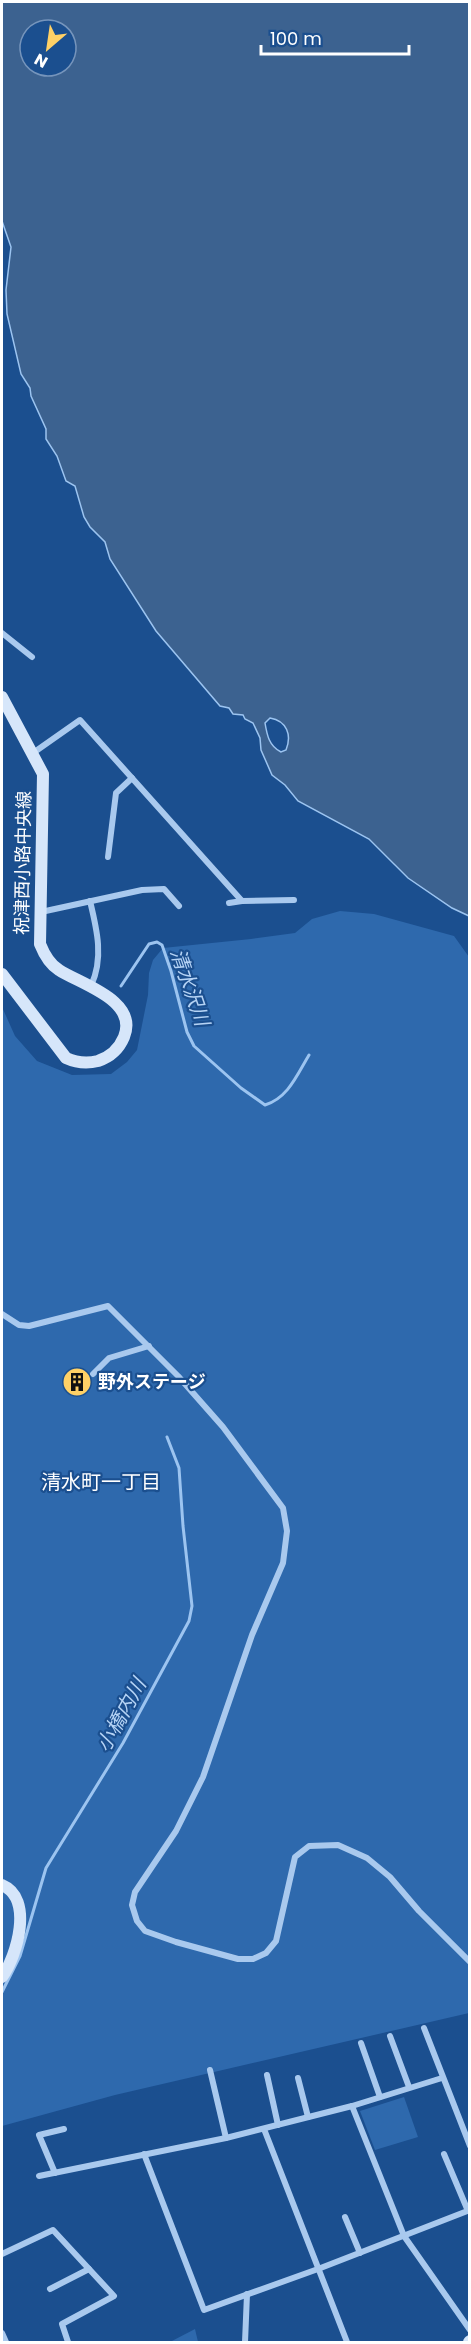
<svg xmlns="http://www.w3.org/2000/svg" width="471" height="2344" font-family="Poppins,'Noto Sans JP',sans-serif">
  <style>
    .green { fill: #2e69ad }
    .water { fill: #3c6290; stroke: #9cc4f0; stroke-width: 1.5; fill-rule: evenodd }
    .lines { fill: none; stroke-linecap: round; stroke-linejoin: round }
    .stream { stroke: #9cc4f0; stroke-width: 3 }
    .street { stroke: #a9c9ee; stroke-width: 6 }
    .secondary { stroke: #d6e6fa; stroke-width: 12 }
    .labels { text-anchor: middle; stroke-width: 4.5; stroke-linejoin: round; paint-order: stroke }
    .street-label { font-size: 18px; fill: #fff; stroke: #1b4f8f }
    .poi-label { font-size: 18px; font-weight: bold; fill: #fff; stroke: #1b4f8f; text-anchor: start }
    .water-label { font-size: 20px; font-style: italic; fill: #b5d3f5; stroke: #1b4f8f }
    .neighbourhood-label { font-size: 20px; fill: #fff; stroke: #1b4f8f }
  </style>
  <rect width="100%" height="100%" fill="#1b4f8f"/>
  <g class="green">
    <path d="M340,911l34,3 80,22 15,21v1056l-354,82 -113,31v-1119l13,29 22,25 35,14 39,-1 16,-12 10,-12 11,-55 1,-22 4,-13 10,-12 88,-9 44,-6 17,-14z"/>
    <path d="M404,2097l14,40 -43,13 -15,-39z"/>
    <path d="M195,2329l3,13h-28z"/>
  </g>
  <path class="water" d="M2,2h467v914l-17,-8 -44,-30 -39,-39 -71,-38 -13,-16 -13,-10 -11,-25 -1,-12 -7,-15 -8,-4 -2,-4 -10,-1 -4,-6 -9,-2 -64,-75 -46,-72 -5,-17 -15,-15 -6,-10 -9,-31 -9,-5 -9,-25 -11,-17v-10l-15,-33 -1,-8 -9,-14 -14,-60 -1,-24 5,-43 -9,-26zM30,30h36v36h-36zM270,718c17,3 22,17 16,32l-5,2c-12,-6 -14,-17 -16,-29z"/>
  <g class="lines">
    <g class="stream">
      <path d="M121,986l28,-42 8,-2 5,3 9,26 16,61 7,14 47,42 24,17c23,-7 32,-30 44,-50"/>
      <path d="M2,1992l18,-36 26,-88 77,-125 66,-122 3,-15 -9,-80 -4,-58 -12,-31"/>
    </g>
    <g class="street">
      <path d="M2,633l30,24"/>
      <path d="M33,753l47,-33 162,181 52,-1"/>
      <path d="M108,857l8,-64 16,-15"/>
      <path d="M90,901c7,29 14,57 1,85"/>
      <path d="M229,903l13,-2"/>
      <path d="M41,912l101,-22 22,-1 15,17"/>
      <path d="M2,1314l17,11 10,1 79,-20 70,70 45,51 60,81 4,23 -4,32 -31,72 -49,142 -27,54 -41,61 -3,13 5,16 8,10 31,11 62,17h15l13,-6 10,-12 19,-84 14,-11 29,-1 29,13 23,19 29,34 51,51"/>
      <path d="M93,1374l16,-16 40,-12"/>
      <path d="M424,2028l46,118"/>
      <path d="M390,2036l19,51"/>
      <path d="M361,2043l19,54"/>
      <path d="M210,2070l16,68"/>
      <path d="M267,2075l11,50"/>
      <path d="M298,2078l10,39"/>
      <path d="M352,2106l52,130 66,94"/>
      <path d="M264,2129l83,213"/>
      <path d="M144,2154l60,156 114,-41 152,-59"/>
      <path d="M444,2154l24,57"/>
      <path d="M55,2173l-16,-38 25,-6"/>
      <path d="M39,2176l187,-38 126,-32 90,-28"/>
      <path d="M345,2217l15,36"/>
      <path d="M2,2254l51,-24 61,66 -52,28 6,18"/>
      <path d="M50,2289l39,-20"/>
      <path d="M2,2333l4,9"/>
      <path d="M245,2342l2,-48"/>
    </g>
    <g class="secondary">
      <path d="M2,697l41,77 -3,170c4,10 9,20 19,26 21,14 80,30 65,67 -5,12 -14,20 -26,24 -12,3 -21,2 -32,-3l-64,-84"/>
      <path d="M2,1885c32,13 15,71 0,92"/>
      <path d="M469,2342l1,-1"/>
    </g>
  </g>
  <defs>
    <g id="building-disc" transform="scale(1.5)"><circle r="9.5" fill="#ffd166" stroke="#1b4f8f"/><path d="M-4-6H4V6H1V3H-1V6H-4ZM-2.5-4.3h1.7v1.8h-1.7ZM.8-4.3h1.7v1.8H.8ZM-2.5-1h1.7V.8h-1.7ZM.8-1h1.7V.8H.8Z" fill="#111"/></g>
  </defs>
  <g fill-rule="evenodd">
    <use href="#building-disc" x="77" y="1382"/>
  </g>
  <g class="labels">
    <g class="street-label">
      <text transform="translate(23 863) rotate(-89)" y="6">祝津西小路中央線</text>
    </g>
    <g class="poi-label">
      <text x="98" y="1388">野外ステージ</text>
    </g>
    <g class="water-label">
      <text transform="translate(190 987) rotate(71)" y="7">清水沢川</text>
      <text transform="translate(121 1715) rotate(-61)" y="7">小橋内川</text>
    </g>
    <g class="neighbourhood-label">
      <text x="101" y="1489">清水町一丁目</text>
    </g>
  </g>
  <rect width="471" height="2344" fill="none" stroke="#ffffff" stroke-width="6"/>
  <g transform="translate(48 48) rotate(209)"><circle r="28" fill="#1b4f8f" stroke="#7695bc" stroke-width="1.5"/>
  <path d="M0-4.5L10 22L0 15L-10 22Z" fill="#ffd166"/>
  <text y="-9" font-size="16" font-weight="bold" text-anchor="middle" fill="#ffffff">N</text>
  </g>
  <path d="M261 45v9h148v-9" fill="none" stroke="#ffffff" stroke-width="3"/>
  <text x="270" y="45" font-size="18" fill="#ffffff" stroke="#1b4f8f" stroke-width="4.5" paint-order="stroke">100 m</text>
</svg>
